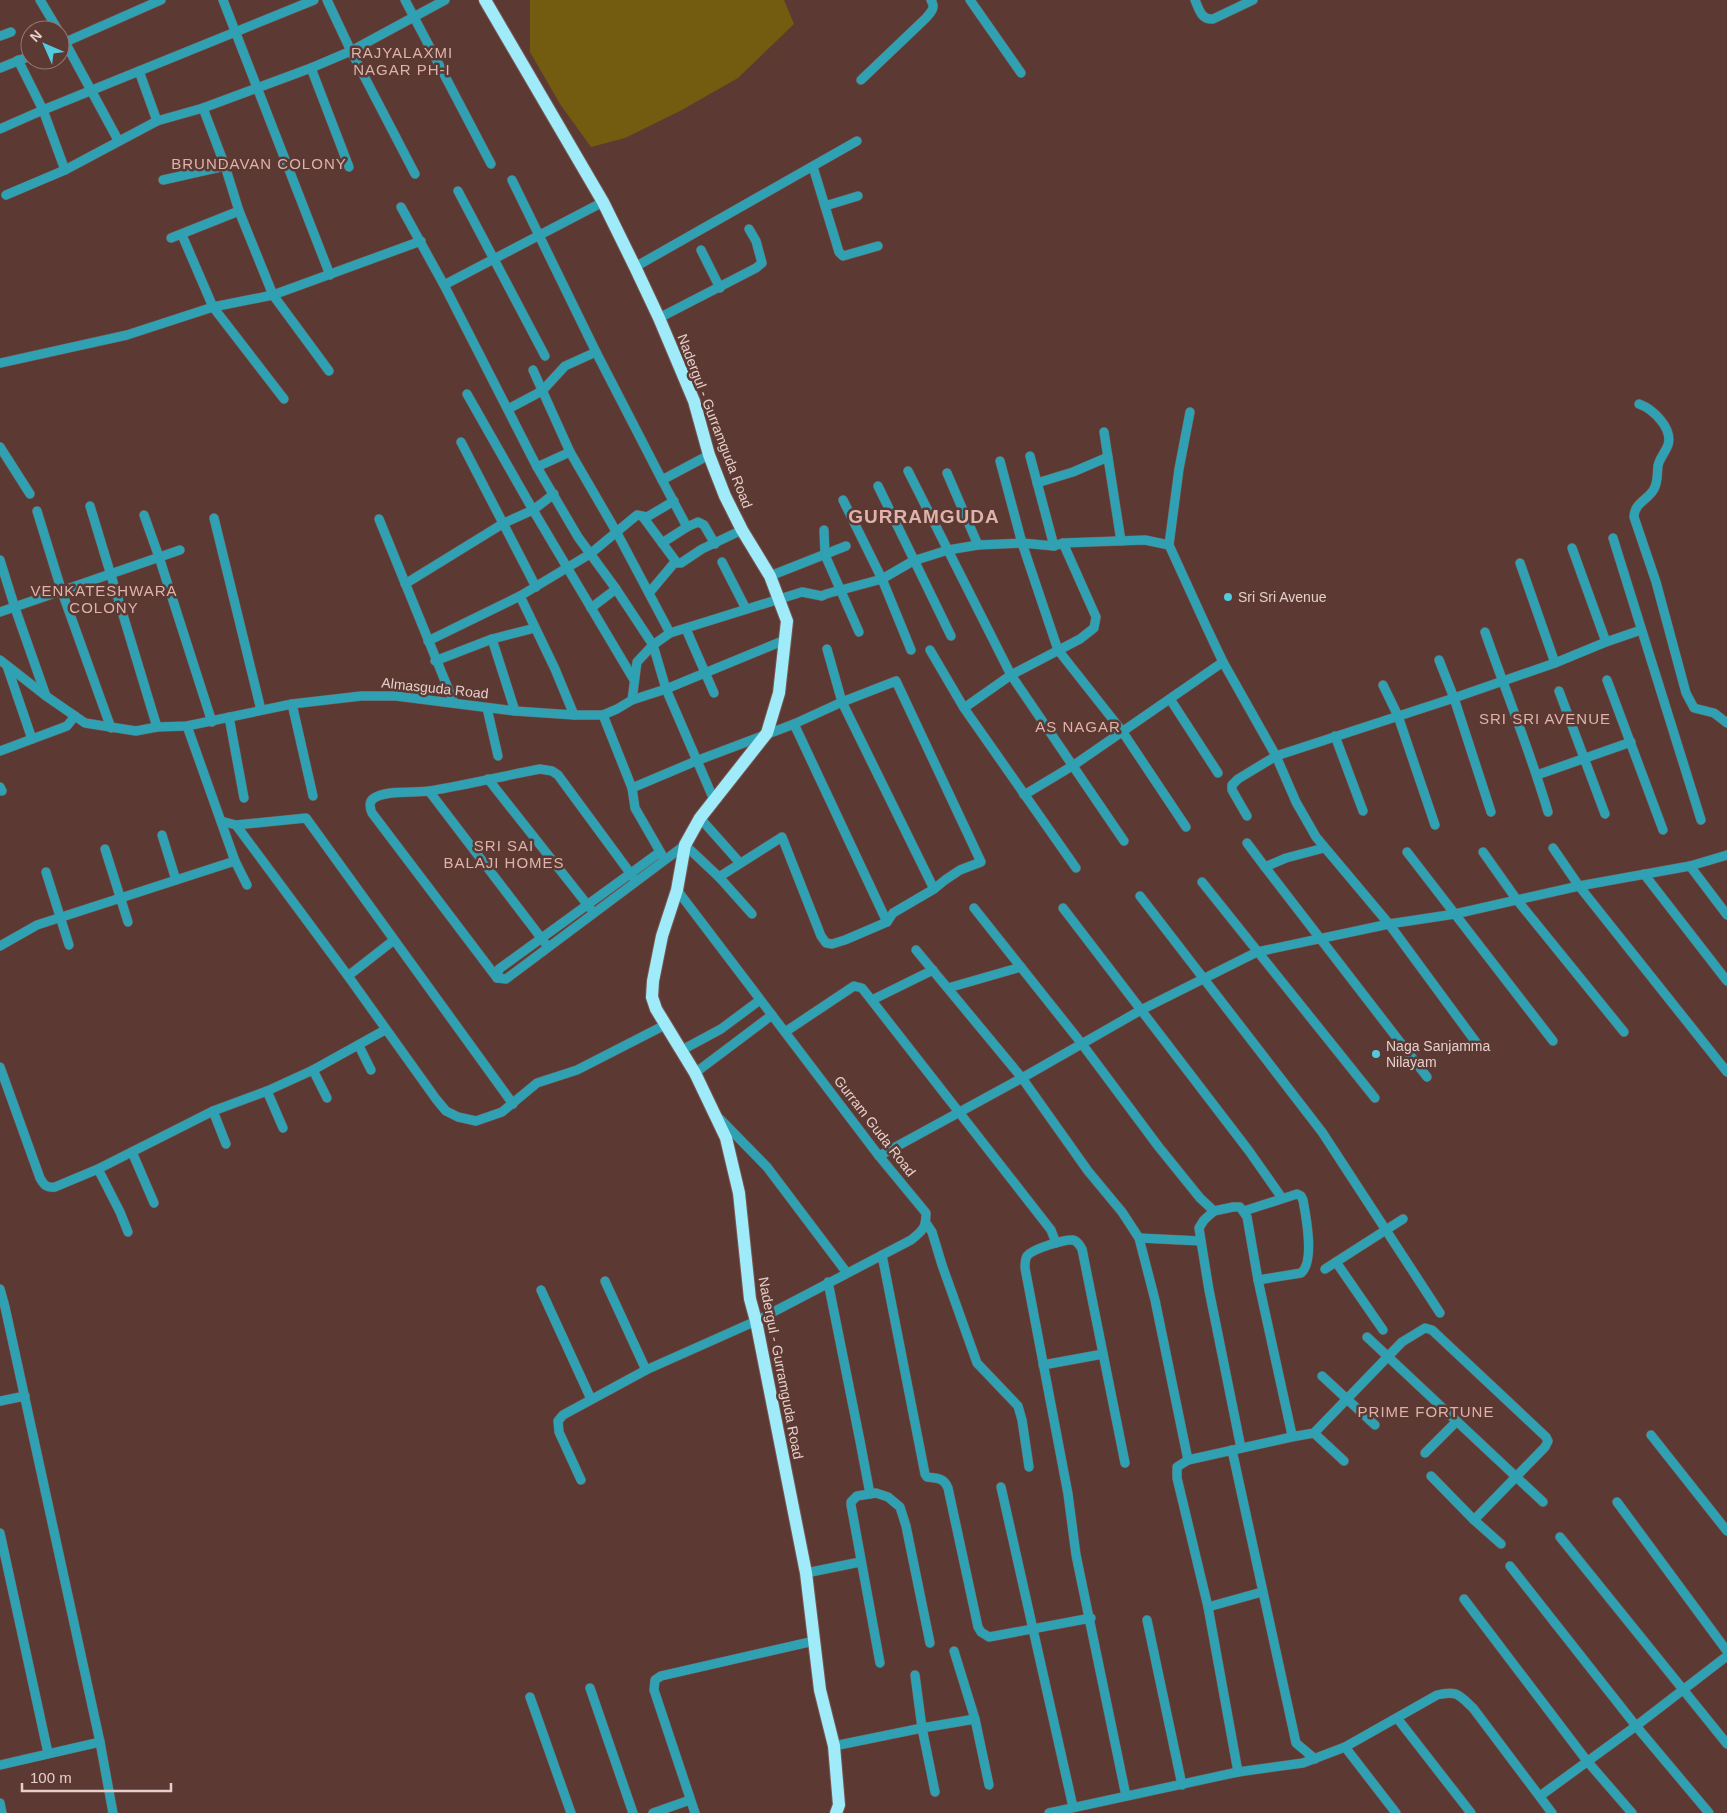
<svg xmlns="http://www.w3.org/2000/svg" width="1727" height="1813" font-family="Arial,sans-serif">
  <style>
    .green { fill: #735c0f }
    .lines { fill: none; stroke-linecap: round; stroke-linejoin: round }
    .minor-casing { stroke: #785751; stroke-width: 10 }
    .major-casing { stroke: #785751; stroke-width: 14 }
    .minor { stroke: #30a1b3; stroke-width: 9 }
    .major { stroke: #a0ebf9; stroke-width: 12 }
    .poi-dot { fill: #54cadd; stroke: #5c3933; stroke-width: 2 }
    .labels { text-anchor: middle; stroke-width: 5; stroke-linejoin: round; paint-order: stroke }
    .street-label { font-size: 14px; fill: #e6cfcb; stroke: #5c3933 }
    .poi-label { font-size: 14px; fill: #e6cfcb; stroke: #5c3933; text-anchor: start }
    .neighbourhood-label { font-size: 15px; letter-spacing: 1px; fill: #dfb3ab; stroke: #5c3933 }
    .district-label { font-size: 19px; font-weight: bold; letter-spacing: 1px; fill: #dfb3ab; stroke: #5c3933 }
  </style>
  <rect width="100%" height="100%" fill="#5c3933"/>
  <path class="green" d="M530,0h254l10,24 -56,54 -58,33 -55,27 -34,9 -31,-43 -30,-52z"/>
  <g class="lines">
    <g class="minor-casing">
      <g id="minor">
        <path d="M40,0l18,30"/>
        <path d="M223,0l107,275"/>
        <path d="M327,0l24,51 64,123"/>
        <path d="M405,0l86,164"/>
        <path d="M970,0l51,73"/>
        <path d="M1195,0c4,9 6,20 18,19l40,-19"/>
        <path d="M60,33l58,107"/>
        <path d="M0,36l11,-4"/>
        <path d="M61,44l100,-44"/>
        <path d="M18,60l25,50 22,60"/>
        <path d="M0,68l30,-12"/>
        <path d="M311,68l38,99"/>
        <path d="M139,71l18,50"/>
        <path d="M861,80l65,-62c5,-6 10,-10 5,-18"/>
        <path d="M203,108l22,58 14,45 34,84 56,76"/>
        <path d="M0,129l43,-19 271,-110"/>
        <path d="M813,167l26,85 4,4 35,-10"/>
        <path d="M163,180l62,-14"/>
        <path d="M512,180l84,172 66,128 47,-25"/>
        <path d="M458,191l87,165"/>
        <path d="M6,195l59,-25 92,-49 46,-13 108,-40 40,-17 94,-51"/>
        <path d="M825,206l33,-10"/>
        <path d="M401,207l43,78 93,182 41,70 38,52 37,56 13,44 48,111"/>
        <path d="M182,235l31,72 71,92"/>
        <path d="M171,238l68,-27"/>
        <path d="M701,250l19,38"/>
        <path d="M635,267l222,-126"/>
        <path d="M444,285l159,-83"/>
        <path d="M659,318l97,-50 6,-5 -6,-22 -7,-12"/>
        <path d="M0,363l127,-28 86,-28 60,-12 148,-54"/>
        <path d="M533,370l37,82 47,81 53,100"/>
        <path d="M467,394l66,116 101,170"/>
        <path d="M1639,404c14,5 34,24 29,41 -3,8 -9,14 -10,21 -1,8 0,16 -4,23 -6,11 -20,14 -20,28l22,65 30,111 8,15 20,5 13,10"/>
        <path d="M508,409l34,-18 23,-25 31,-14"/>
        <path d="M1190,412l-11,57 -10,76 37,81 17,36 53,94 20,46 20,35 73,87 89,121"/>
        <path d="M1104,432l17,109"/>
        <path d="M461,442l75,145"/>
        <path d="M0,447l30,47"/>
        <path d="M1030,456l24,90"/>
        <path d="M1000,461l22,82 36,107 64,81 64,96"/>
        <path d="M537,467l33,-15"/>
        <path d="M908,471l103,204 113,166"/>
        <path d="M947,473l31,72"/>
        <path d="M662,480l25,47"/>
        <path d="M1037,483l36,-11 35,-15"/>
        <path d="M878,486l73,150"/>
        <path d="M843,500l39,79 29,71"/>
        <path d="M90,506l67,221"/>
        <path d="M37,511l25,81 49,136"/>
        <path d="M144,515l15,42 53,165"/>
        <path d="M643,517l34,46h4l21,-14 40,-19"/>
        <path d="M214,518l47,192"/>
        <path d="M379,519l75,184"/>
        <path d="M824,530l1,25 34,77"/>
        <path d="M1613,538l88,282"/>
        <path d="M662,543l25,-16 11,-5 6,3 11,19"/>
        <path d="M1572,548l34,94"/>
        <path d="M0,560l15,48 31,88"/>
        <path d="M722,562l24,47"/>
        <path d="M1520,563l35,100"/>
        <path d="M770,576l76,-30"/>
        <path d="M405,584l99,-61 29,-13 21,-16"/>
        <path d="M649,593l26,-31"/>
        <path d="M520,596l35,73 19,46"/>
        <path d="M591,608l25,-19"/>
        <path d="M0,612l180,-62"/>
        <path d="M686,629l28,64"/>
        <path d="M1485,632c21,60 45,119 63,180"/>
        <path d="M492,639l23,72"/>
        <path d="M428,641l92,-45 70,-42 47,-39 10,2 27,-16"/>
        <path d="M827,649l15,53 92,187"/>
        <path d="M930,650l34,58 112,160"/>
        <path d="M0,660l46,36 39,27 51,8 21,-4 30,-1 105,-22 69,-8h35l119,15 59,4h29l14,-6 15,-9 5,-38 16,-17 17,-12 132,-41 20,4 4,-2 56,-15 31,-18 35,-11 30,-5 44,-2 32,3 9,-3 82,-3 24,5"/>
        <path d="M1439,660l15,38 37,114"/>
        <path d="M435,661l57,-22 43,-11"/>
        <path d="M7,666l25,73"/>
        <path d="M1607,680l56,150"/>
        <path d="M1383,685l15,31 37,109"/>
        <path d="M1559,691l46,123"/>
        <path d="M1170,699l48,74"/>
        <path d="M632,700l34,-11 119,-49"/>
        <path d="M292,704l21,92"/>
        <path d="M487,708l11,48"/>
        <path d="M964,708l47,-33 69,-36 14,-11 2,-11 -33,-74"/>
        <path d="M603,715l29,73 3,20 27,47"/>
        <path d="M229,717l15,81"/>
        <path d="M794,724l93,198"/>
        <path d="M187,726l48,135 12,24"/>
        <path d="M1335,736l28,75"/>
        <path d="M0,751l67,-25 8,-10"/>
        <path d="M1537,775l94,-33"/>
        <path d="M488,779l102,129"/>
        <path d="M0,787l2,4"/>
        <path d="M632,788l64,-27 98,-37 48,-22 54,-21 85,181 -21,8 -15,10 -11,9 -41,24 -6,9 -42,18 -13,4 -6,-1 -5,-7 -39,-99 -63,40"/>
        <path d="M429,791l116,152"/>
        <path d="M1024,795l50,-30 149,-103"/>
        <path d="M1247,816l-15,-26v-5l6,-6 38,-23 178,-58 101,-35 51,-21 35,-12"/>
        <path d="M700,818l40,45"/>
        <path d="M221,821l15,4 112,151 88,123 10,12 12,6 18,4 26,-9 35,-29 40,-13 88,-45"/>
        <path d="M236,825l70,-7 207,286"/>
        <path d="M162,835l14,45"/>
        <path d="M1247,843l18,24"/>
        <path d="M1324,848l-38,10 -21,9 162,210"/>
        <path d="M1553,848l26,38 148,186"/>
        <path d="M105,849l23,73"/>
        <path d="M1407,852l146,189"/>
        <path d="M1483,852l34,48 107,132"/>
        <path d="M1690,866l37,49"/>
        <path d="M46,872l23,73"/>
        <path d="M1644,874l83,107"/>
        <path d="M636,881l-78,-106 -6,-4 -12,-2c-37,7 -73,16 -110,22 -15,2 -41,-1 -54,6 -7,3 -7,9 -4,16l125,165 9,1 179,-134 34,32 33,37"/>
        <path d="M1202,882l173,216"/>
        <path d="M1140,896l182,236 118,181"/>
        <path d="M974,908l108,136 76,102 42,52 14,13 19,-4h7l7,10 11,63 34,155 5,1 17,-3 88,-91 23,-14 7,2 114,107 2,4 -3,6 -71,73"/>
        <path d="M1063,908l186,243 33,47"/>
        <path d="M0,946l37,-21 198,-64"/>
        <path d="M916,950l106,128 66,93 34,41 17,26 16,62 33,160"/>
        <path d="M348,976l46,-36"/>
        <path d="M497,978l2,-9 161,-117"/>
        <path d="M948,988l73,-21"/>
        <path d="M872,1000l61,-30"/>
        <path d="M785,1032l69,-46 8,2 182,233 7,9 5,13"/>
        <path d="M359,1046l12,24"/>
        <path d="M682,1050l39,-21 39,-29"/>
        <path d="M0,1067l40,111c4,7 6,10 15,9l43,-18 115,-58 54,-20 46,-21 72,-40"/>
        <path d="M313,1070l14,28"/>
        <path d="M695,1073l77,-58"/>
        <path d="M267,1091l16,37"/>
        <path d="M213,1111l13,33"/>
        <path d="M720,1119l47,48 80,106"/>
        <path d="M132,1152l22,51"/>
        <path d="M879,1156l143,-78 119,-68 116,-58 132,-28 66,-10 124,-28 111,-20 37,-11"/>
        <path d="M98,1169l22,43 8,20"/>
        <path d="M1214,1211l-10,9 -5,8 2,13 8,49 32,158"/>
        <path d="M1244,1211l53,-17 4,2 2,4c3,16 12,62 -2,73l-43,7"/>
        <path d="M926,1223l6,9 10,33 35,98 41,43 4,14 7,47"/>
        <path d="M1139,1238l62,3"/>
        <path d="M882,1255l43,219 2,3c10,1 17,1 21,11l30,139 3,5 8,5 102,-19"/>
        <path d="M1336,1262l47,68"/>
        <path d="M1325,1269l78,-50"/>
        <path d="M605,1281l41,89"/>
        <path d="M828,1282l32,159 10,53"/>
        <path d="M0,1289l5,18 95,435 13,71"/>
        <path d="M541,1290l50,109"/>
        <path d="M1367,1337l176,165"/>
        <path d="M1043,1365l60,-11"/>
        <path d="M1322,1376l53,49"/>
        <path d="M0,1401l25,-5"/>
        <path d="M1314,1433l30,28"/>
        <path d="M1651,1435l76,96"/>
        <path d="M1232,1450l64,293 19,16"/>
        <path d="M1425,1453l31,-31"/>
        <path d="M1125,1463l-43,-214c-2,-3 -4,-8 -9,-9 -8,-1 -41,9 -46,16 -2,3 -2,8 -2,12l43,226 8,61 50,241"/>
        <path d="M1431,1476l43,44 27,24"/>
        <path d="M581,1480l-22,-48 -1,-11 5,-6 83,-45 110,-49 155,-81c11,-9 15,-11 15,-27l-47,-57 -202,-266"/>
        <path d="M1001,1487l72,320"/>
        <path d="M1617,1502l110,149"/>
        <path d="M0,1533l48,220"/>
        <path d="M1560,1537l167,207"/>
        <path d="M1510,1566l126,160 73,87"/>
        <path d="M806,1573l54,-11"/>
        <path d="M1464,1599l123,162 45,52"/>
        <path d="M1208,1607l54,-15"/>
        <path d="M1147,1620l35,165"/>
        <path d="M954,1651l21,68 14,66"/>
        <path d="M880,1663l-29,-158v-3l6,-6 19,-3 12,4 12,10 6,19 24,117"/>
        <path d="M915,1675l7,53 13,64"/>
        <path d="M590,1688l43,125"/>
        <path d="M530,1697l41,116"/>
        <path d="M1397,1718l74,95"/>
        <path d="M834,1746l88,-18 53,-9"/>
        <path d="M1345,1747l51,66"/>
        <path d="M0,1765l100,-23"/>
        <path d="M1238,1772l-30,-165 -31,-129v-11l11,-7 108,-24"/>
        <path d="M1540,1796l96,-70 91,-70"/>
        <path d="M0,1803l2,10"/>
        <path d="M653,1813l37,-13"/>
        <path d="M695,1813l-41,-123 1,-10 6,-4 153,-35"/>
        <path d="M1049,1813l189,-41 65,-9 42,-16 92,-52c20,-5 22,0 36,13l79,105"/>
      </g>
    </g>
    <g class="major-casing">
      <path id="major" d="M485,0l118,202 32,65 24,51 35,83 15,54 16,41 17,34 28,46 17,45 -8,72 -12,40 -67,85 -15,27 -8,45 -15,46 -9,45 -1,16 4,12 39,64 31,65 13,55 11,106 6,22 50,252 14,117 14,56 5,59 -3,8"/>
    </g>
    <use href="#minor" class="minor"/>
    <use href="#major" class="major"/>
  </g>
  <g class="poi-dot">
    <circle cx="1228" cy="597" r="5"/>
    <circle cx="1376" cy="1054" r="5"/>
  </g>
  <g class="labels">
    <g class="street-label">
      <text transform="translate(715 421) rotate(69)" y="5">Nadergul - Gurramguda Road</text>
      <text transform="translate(435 688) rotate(6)" y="5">Almasguda Road</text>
      <text transform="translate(875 1126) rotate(52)" y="5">Gurram Guda Road</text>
      <text transform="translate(781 1368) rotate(79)" y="5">Nadergul - Gurramguda Road</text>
    </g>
    <g class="poi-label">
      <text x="1238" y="602">Sri Sri Avenue</text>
      <text x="1386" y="1051">Naga Sanjamma<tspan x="1386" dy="16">Nilayam</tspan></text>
    </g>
    <g class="neighbourhood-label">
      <text x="402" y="58">RAJYALAXMI<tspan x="402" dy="17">NAGAR PH-I</tspan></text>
      <text x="259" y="169">BRUNDAVAN COLONY</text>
      <text x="104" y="596">VENKATESHWARA<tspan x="104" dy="17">COLONY</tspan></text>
      <text x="1545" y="724">SRI SRI AVENUE</text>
      <text x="1078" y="732">AS NAGAR</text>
      <text x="504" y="851">SRI SAI<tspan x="504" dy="17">BALAJI HOMES</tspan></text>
      <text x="1426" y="1417">PRIME FORTUNE</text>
    </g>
    <g class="district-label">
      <text x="924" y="523">GURRAMGUDA</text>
    </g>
  </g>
  <g transform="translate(45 45) rotate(315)"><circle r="24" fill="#5c3933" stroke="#937570"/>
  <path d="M0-4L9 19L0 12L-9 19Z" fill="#54cadd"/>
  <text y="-8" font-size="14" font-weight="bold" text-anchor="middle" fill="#e6cfcb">N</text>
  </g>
  <path d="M22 1783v8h149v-8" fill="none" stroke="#e6cfcb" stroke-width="2.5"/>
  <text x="30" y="1783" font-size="15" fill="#e6cfcb" stroke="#5c3933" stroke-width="4" paint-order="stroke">100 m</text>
</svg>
